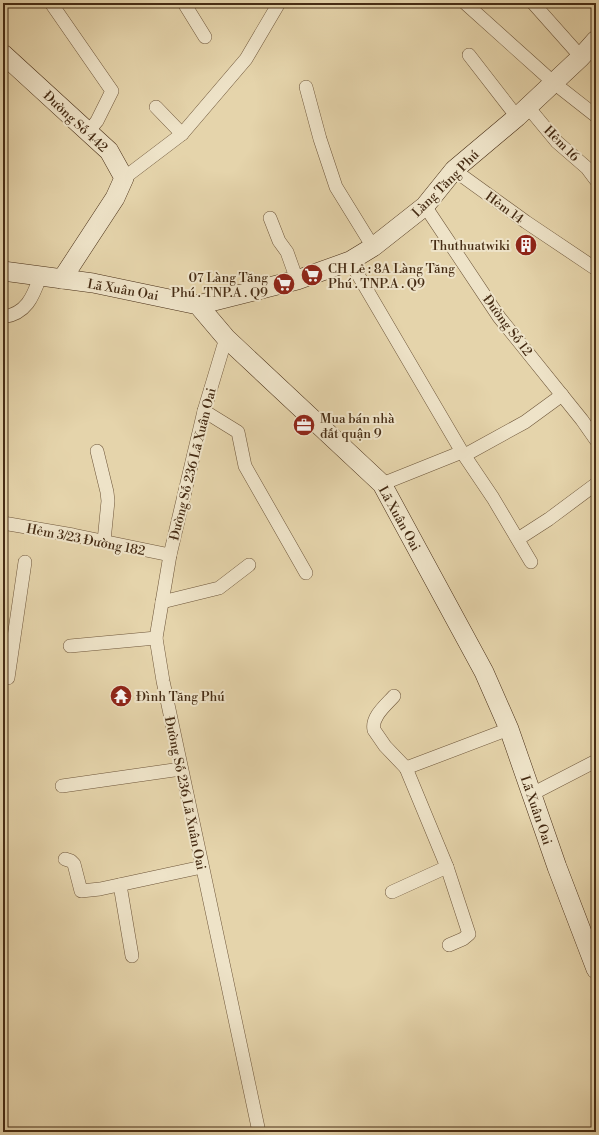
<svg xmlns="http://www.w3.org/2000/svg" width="599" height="1135" font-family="'Libre Bodoni',serif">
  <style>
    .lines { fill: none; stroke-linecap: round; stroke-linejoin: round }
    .street-casing { stroke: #6e563a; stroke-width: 14 }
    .secondary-casing { stroke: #462c14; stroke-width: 20 }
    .street { stroke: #eee3c8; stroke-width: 13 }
    .secondary { stroke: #eee3c8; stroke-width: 19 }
    .labels { text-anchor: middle; stroke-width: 4; stroke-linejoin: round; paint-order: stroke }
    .street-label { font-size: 13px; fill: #462c14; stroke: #eee3c8 }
    .poi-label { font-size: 13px; fill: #462c14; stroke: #eee3c8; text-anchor: start }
  </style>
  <rect width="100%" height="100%" fill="#e5d4ab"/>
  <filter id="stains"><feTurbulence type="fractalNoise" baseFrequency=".005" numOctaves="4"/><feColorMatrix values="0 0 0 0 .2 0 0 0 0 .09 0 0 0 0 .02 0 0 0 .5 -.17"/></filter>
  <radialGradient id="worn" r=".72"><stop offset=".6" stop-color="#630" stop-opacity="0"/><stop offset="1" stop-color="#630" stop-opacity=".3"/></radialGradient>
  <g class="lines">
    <g class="street-casing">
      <g id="street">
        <path d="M51,3l61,88 -15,30 -9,11"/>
        <path d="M184,3l21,34"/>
        <path d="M465,3l89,80 42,33"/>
        <path d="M533,3l48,54"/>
        <path d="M469,55l48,62"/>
        <path d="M306,87l14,52 16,48 37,60"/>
        <path d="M528,107l29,35 30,26 9,12"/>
        <path d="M182,134l64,-75 33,-56"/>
        <path d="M454,170l72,52 70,47"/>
        <path d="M124,178l58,-44 -26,-27"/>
        <path d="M425,206l74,111 83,103 14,20"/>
        <path d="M270,218l9,23 8,11 10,28"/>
        <path d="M350,261l112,191 31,46 38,64"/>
        <path d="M3,317c23,-3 30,-20 37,-40"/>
        <path d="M226,338l-22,73 -34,144 -14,83 7,43 96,451"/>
        <path d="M204,411l34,21 7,34 61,107"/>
        <path d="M97,451l10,41 1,9 -4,40"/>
        <path d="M465,455l60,-33 37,-27"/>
        <path d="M382,484l80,-32"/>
        <path d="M3,523l70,12 97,20"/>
        <path d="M518,539l31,-20 47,-35"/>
        <path d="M162,602l57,-14 30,-23"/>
        <path d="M70,646l86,-8"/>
        <path d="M8,678l17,-116"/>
        <path d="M394,696c-8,9 -23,21 -20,34l11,16 21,22"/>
        <path d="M62,786l119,-17"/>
        <path d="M532,794l64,-33"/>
        <path d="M65,859l6,2 3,3 7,27 19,-2 102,-22"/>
        <path d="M447,867l22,67 -6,5 -14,6"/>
        <path d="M120,885l12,71"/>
        <path d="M392,892l55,-25 -41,-99 103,-39"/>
      </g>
    </g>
    <g class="secondary-casing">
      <g id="secondary">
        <path d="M3,54l106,97 15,27 -9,20 -53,81"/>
        <path d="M3,271l90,12 105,22 28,33 156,146 102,188 25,57 48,138 39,102"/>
        <path d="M198,305l99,-25 53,-19 23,-14 52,-41 29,-36 63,-53 64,-60 15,-17"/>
      </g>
    </g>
    <use href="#street" class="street"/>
    <use href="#secondary" class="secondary"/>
  </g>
  <defs>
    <g id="building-disc" transform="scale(1.15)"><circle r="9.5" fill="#8f2418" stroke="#eee3c8"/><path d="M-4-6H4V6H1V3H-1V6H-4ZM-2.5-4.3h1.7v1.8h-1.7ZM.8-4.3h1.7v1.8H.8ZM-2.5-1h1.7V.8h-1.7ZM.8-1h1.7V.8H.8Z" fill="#fff"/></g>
    <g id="supermarket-disc" transform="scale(1.15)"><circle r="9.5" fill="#8f2418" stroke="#eee3c8"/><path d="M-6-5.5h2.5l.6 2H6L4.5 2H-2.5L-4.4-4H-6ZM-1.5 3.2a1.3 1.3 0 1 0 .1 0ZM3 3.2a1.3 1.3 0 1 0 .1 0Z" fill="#fff"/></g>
    <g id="office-disc" transform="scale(1.15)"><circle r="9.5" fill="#8f2418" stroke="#eee3c8"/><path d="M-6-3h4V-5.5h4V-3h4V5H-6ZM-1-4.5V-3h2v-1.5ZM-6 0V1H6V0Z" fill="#fff"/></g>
    <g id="temple-disc" transform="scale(1.15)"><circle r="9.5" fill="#8f2418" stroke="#eee3c8"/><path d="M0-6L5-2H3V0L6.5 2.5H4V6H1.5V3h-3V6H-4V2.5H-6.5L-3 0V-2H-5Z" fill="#fff"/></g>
  </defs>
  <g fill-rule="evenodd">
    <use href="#building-disc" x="526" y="245"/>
    <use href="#supermarket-disc" x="312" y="275"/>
    <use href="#supermarket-disc" x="284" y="284"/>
    <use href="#office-disc" x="304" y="425"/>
    <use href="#temple-disc" x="121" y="696"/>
  </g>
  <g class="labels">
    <g class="street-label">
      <text transform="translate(76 121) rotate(43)" y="5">Đường Số 442</text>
      <text transform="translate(562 143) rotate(45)" y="5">Hẻm 16</text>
      <text transform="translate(445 183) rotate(-45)" y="5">Làng Tăng Phú</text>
      <text transform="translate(505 207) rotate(36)" y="5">Hẻm 14</text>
      <text transform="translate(123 289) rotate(10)" y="5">Lã Xuân Oai</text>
      <text transform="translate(508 325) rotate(53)" y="5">Đường Số 12</text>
      <text transform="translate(192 464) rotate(-76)" y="5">Đường Số 236 Lã Xuân Oai</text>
      <text transform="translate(400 518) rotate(61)" y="5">Lã Xuân Oai</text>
      <text transform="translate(86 539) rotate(11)" y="5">Hẻm 3/23 Đường 182</text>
      <text transform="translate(186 793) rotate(78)" y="5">Đường Số 236 Lã Xuân Oai</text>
      <text transform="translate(537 810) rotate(71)" y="5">Lã Xuân Oai</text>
    </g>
    <g class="poi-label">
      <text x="510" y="250" text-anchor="end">Thuthuatwiki</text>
      <text x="328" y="273">CH Lẻ : 8A Làng Tăng<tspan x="328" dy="15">Phú . TNP.A . Q9</tspan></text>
      <text x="268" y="282" text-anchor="end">07 Làng Tăng<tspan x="268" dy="15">Phú . TNP.A . Q9</tspan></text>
      <text x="320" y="423">Mua bán nhà<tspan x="320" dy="15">đất quận 9</tspan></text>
      <text x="136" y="701">Đình Tăng Phú</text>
    </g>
  </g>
  <rect width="599" height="1135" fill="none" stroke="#e5d4ab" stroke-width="16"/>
  <rect x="4" y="4" width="591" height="1127" fill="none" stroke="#462c14" stroke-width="2"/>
  <rect x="8" y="8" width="583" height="1119" fill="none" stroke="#462c14"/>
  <rect width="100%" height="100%" filter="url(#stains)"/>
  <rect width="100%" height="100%" fill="url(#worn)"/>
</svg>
